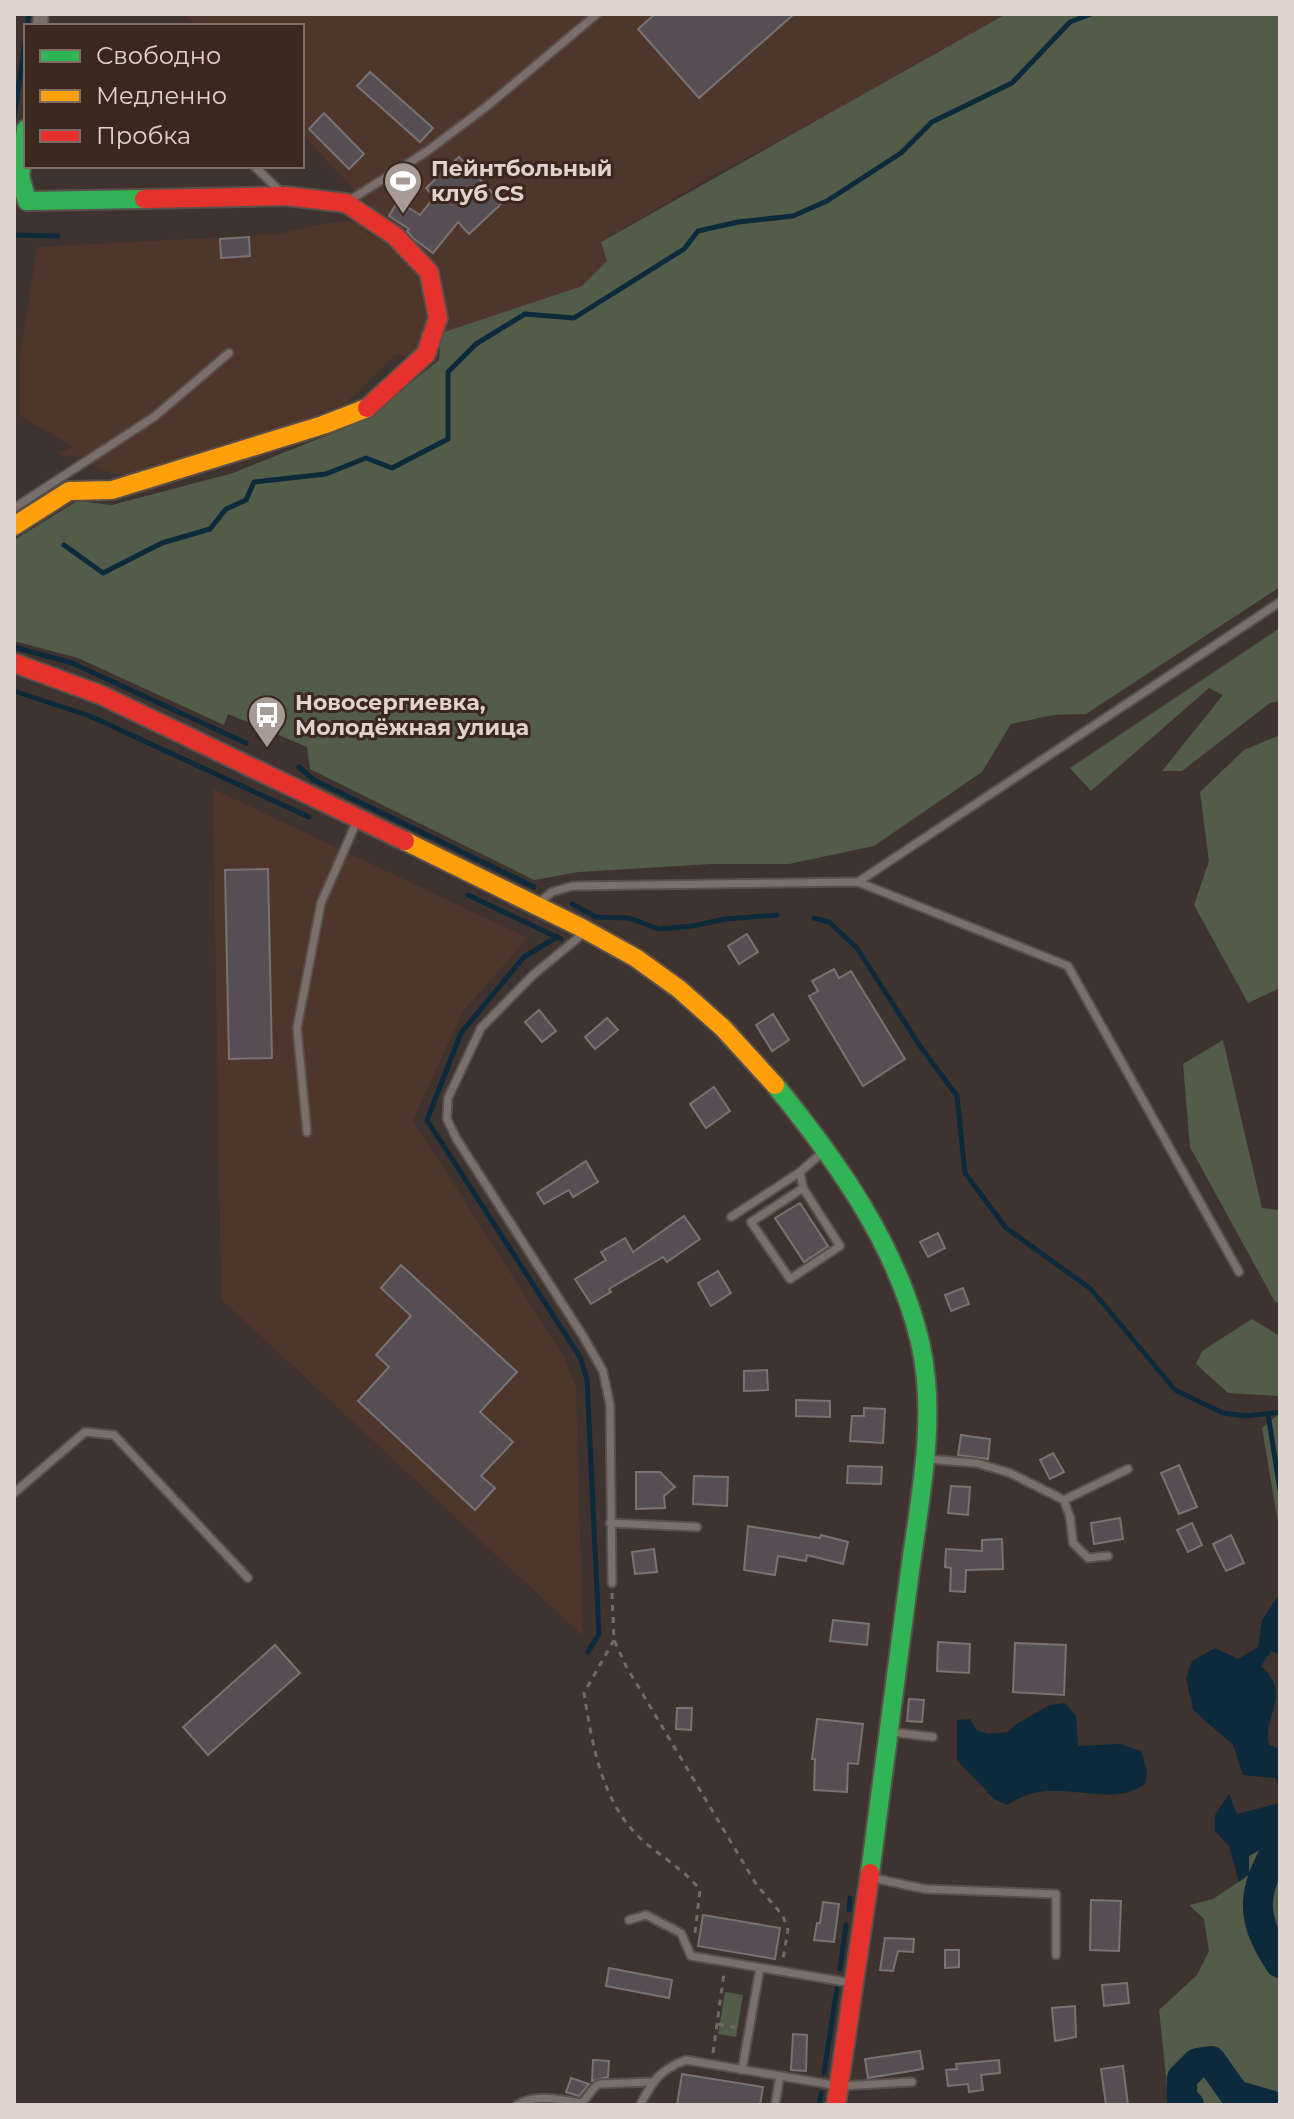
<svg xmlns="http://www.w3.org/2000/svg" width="1294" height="2119" font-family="Montserrat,sans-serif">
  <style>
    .built { fill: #4e362b }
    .green { fill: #525c49 }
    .water { fill: #0c2a3c }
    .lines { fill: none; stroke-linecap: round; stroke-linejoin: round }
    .stream { stroke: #0c2a3c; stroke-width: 5 }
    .river { stroke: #0c2a3c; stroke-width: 30 }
    .building { fill: #554f53; stroke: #787274; stroke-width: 2 }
    .lane-casing { stroke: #59504b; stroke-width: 11 }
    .street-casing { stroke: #59504b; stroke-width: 18 }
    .fast-casing { stroke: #59504b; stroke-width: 22 }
    .slow-casing { stroke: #59504b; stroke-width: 22 }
    .jam-casing { stroke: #59504b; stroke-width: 22 }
    .path { stroke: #726a65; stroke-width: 3; stroke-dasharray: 6 6; stroke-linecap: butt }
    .lane { stroke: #7a6f6b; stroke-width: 7 }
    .street { stroke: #7a6f6b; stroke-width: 14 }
    .fast { stroke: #30b455; stroke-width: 18 }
    .slow { stroke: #ff9f0a; stroke-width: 18 }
    .jam { stroke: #e5322d; stroke-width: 18 }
    .labels { text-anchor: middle; stroke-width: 6; stroke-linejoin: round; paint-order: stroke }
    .poi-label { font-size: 22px; font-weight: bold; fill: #e0d3cd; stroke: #3b271e; text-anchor: start }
  </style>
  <rect width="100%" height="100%" fill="#3e332e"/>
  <g class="built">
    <path d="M184,14h822l-183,104 -115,60 -107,64 6,19 -25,25 -141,47 -7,-67 -69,-65 -63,-67v-108h-106z"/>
    <path d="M365,221l1,13 13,-1 46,43 6,33 -8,32 -12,17 -15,-4 -53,52 -210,74 -51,-17v-6l-20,-1 -3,-4 15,-5 -54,-31v-59l17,-110 242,-13 51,-12z"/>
    <path d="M213,789l315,149 -65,73 -50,109 151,237 12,31 7,248 -362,-337z"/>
  </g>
  <g class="green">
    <path d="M1006,14h274v573l-194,127 -33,1 -42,9 -29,48 -108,74 -85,18h-78l-132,8 -45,8 -224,-111 -3,-22 -79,-33 -4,11 -146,-67 -64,-17v-101l63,-39 35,4 121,-32 110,-44 56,-37 40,-32 2,-27 141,-47 25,-25 -6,-19z"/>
    <path d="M1280,628v73l-10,2 -88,68h-20l61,-76 -14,-7 -118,103 -21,-23z"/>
    <path d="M1280,735v253l-32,15 -54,-98 15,-44 -9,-69 44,-42z"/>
    <path d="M1223,1040l39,168 18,2v93l-5,-1 -85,-155 -7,-83z"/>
    <path d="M1252,1319l28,17v60l-52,-3 -32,-29 6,-13z"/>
    <path d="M1280,1413v122l-18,-107z"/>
    <path d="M1280,1838v267h-111l-10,-95 38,-35 12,-24 -5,-32 -15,-14 24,-6 36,-24v-19z"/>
    <path d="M725,1992l18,3 -7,42 -18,-3z"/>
  </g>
  <g class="water">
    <path d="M1280,1593v61l-9,-3 -10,15c32,29 1,49 8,79l11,4v44l-4,-15 -33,-3 -10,-30 -40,-35 -7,-32 6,-17 23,-13 23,11 20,-12 4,-27z"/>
    <path d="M1065,1703l11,13 2,30 42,-2 21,7 6,20 -2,13c-26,20 -66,5 -97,7 -16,1 -28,6 -41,14l-13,-6 -37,-39v-40l13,-1 6,11 12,4 20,-2 10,-9 32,-18z"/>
    <path d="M1229,1794l8,20 43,-11v35l-31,18v18l-10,8 -10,-36 -14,-15v-16z"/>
  </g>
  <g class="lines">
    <g class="stream">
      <path d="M27,26l2,-12"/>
      <path d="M14,118l12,-84"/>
      <path d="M14,235l44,1"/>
      <path d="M64,545l39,28 59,-30 48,-14 16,-20 20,-9 8,-18 72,-8 40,-16 26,10 56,-29v-67l28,-28 49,-30 49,4 110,-69 14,-18 40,-9 55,-6 34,-15 74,-48 31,-31 80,-39 58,-61 21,-8"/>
      <path d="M14,647l58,16 174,80"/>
      <path d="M14,691l76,25 219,101"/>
      <path d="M299,767l15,13 220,107"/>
      <path d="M468,895l93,44"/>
      <path d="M572,904l24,13 33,1 30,11 34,-3 32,-7 52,-4"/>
      <path d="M814,918l15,4 28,26 63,98 37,50 8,77 41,55 85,61 84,101 48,23 23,3 34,-4"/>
      <path d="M557,937l-33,20 -63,76 -34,87 153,237 7,22 12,255 -11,18"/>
      <path d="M1268,1414l12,76"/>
      <path d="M849,1910l1,-12"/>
      <path d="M840,1969l6,-44"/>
      <path d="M824,2073l13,-85"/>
      <path d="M819,2105l2,-12"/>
    </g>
    <g class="river">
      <path d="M1280,1843c-27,48 -32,72 0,120"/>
      <path d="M1189,2105l-7,-5v-22l15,-15 14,-2 24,34 35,10"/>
    </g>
  </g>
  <g class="building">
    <path d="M655,14h139l-95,84 -61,-69z"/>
    <path d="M370,72l63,56 -13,14 -63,-56z"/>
    <path d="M324,113l40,41 -15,15 -40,-40z"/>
    <path d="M459,157l43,46 -33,31 -11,-12 -25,31 -20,-15 -6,-7 2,-2 -20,-13 9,-15 22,14 14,-18 -8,-9z"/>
    <path d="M249,237l1,19 -29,2 -1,-19z"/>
    <path d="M268,869l4,189 -43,1 -4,-189z"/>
    <path d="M747,934l11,18 -19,12 -11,-18z"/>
    <path d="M834,969l5,9 12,-7 54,88 -42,27 -54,-90 9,-5 -6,-10z"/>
    <path d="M539,1010l17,21 -14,11 -17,-20z"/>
    <path d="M773,1014l16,26 -17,11 -16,-26z"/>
    <path d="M607,1018l11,12 -23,19 -10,-12z"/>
    <path d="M714,1087l16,24 -24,17 -16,-24z"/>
    <path d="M586,1161l12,21 -25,15 -4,-7 -25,14 -7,-11z"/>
    <path d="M800,1203l28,43 -24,16 -29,-44z"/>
    <path d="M684,1216l16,23 -33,23 -4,-5 -54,32 2,3 -20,12 -16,-25 31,-19 -5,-8 24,-14 8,14z"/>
    <path d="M938,1233l7,15 -17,9 -8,-15z"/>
    <path d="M401,1265l116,107 -37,40 33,30 -32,34 14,12 -20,22 -117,-109 31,-34 -13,-12 35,-39 -30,-28z"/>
    <path d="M718,1271l13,22 -20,13 -13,-23z"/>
    <path d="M963,1288l6,16 -18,7 -6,-16z"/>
    <path d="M767,1370l1,20 -24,1v-20z"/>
    <path d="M796,1400l34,1v16l-34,-1z"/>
    <path d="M864,1408l21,1 -2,34 -33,-2 2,-25h12z"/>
    <path d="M961,1435l29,4 -2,20 -30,-4z"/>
    <path d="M1053,1453l11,19 -14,7 -10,-19z"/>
    <path d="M1179,1465l18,42 -18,7 -18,-41z"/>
    <path d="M848,1466l34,1 -1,17 -34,-1z"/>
    <path d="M636,1472h24l15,15 -11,9 1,12 -29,1z"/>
    <path d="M694,1476l34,1 -1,29 -34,-2z"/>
    <path d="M951,1486l19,1 -2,28 -20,-2z"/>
    <path d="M1120,1518l3,21 -29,5 -3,-21z"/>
    <path d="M1192,1523l10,22 -14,7 -11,-22z"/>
    <path d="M748,1526l72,12 1,-3 27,7 -5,22 -36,-9 -1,6 -28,-5 -3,19 -31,-5z"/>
    <path d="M1231,1535l13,28 -18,8 -13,-27z"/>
    <path d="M1002,1539l1,30 -37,1 -1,22 -15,-1 1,-23 -6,-1 1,-18 36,2v-11z"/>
    <path d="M654,1549l3,23 -22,2 -3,-22z"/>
    <path d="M833,1620l36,4 -2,21 -37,-4z"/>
    <path d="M938,1642l32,2 -1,29 -32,-2z"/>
    <path d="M1015,1643l51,2 -2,50 -51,-3z"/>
    <path d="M275,1645l25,28 -92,82 -25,-28z"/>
    <path d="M909,1699l15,1 -2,22 -15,-1z"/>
    <path d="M677,1708h15l-1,22 -15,-1z"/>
    <path d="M817,1719l46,5 -5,40 -10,-1 -1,29 -33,-2 1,-31h-3z"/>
    <path d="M1091,1900l30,1 -2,50 -29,-1z"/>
    <path d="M823,1902l16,2 -5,38 -20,-2 3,-17h3z"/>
    <path d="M703,1915l77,13 -5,31 -77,-13z"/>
    <path d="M885,1938l29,1 -1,13 -15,-1 -5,20 -13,-1z"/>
    <path d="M945,1950h14v17l-14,1z"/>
    <path d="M609,1968l63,12 -3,18 -63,-12z"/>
    <path d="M1127,1983l2,20 -25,3 -2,-21z"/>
    <path d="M1075,2006l1,31 -21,4 -3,-33z"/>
    <path d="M793,2034l14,1 -1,36 -15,-1z"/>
    <path d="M920,2051l3,18 -55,9 -3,-19z"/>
    <path d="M593,2060l16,1 -1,16 -16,4z"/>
    <path d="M999,2060l1,13 -19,2 2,15 -14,2 -1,-8 -20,2 -2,-16 11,-1 -1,-5z"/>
    <path d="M1123,2066l5,39h-22l-5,-36z"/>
    <path d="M682,2074l81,13 -3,18h-83z"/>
    <path d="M571,2078l18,6 -10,12 -13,-4z"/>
  </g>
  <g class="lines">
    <g class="lane-casing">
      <g id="lane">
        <path d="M254,166l27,26"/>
        <path d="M347,202l79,-50 60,-45 111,-93"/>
        <path d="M14,508l140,-91 75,-64"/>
        <path d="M858,882l422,-280"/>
        <path d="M537,904l15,-12 21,-6 285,-4 210,84 171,306"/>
        <path d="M585,932l-52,43 -52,53 -33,70 -1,21 9,19 127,198 20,35 7,34 2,178"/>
        <path d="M307,1132l-10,-104 24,-125 36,-82"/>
        <path d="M800,1172l3,16 37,58 -50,33 -39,-57 52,-34"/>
        <path d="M731,1217l69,-45 24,-21"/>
        <path d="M927,1459l49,4 34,10 54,27 64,-31"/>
        <path d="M14,1493l71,-61 29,3 134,143"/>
        <path d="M1064,1500l6,17 3,26 15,15 20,-2"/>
        <path d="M610,1523l87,4"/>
        <path d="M891,1732l42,5"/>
        <path d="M873,1878l52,11 131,5v61"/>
        <path d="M629,1920l17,-5 35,18 10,23 161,27"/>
        <path d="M742,2070l18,-102"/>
        <path d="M517,2105c19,-12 44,-5 64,-2 8,-5 9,-14 18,-19l53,-2"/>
        <path d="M640,2105c13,-24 19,-35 46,-45l153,26 73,-4"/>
        <path d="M775,2105l5,-29"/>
      </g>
    </g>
    <g class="street-casing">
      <path id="street" d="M40,26l1,-12"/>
    </g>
    <g class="fast-casing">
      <g id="fast">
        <path d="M26,129l-6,47 7,25 117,-2"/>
        <path d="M775,1085c62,76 122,160 145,257 18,77 -1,160 -11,236 -13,98 -26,196 -39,295"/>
      </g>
    </g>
    <g class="slow-casing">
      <g id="slow">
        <path d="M14,526l55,-35 43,-1 211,-65 44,-17"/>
        <path d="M405,841l177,87 54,30 43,31 44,39 52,57"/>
      </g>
    </g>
    <g class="jam-casing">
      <g id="jam">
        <path d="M144,199l142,-3 60,7 49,33 34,36 9,46 -12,36 -59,54"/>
        <path d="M14,663l87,32 304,146"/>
        <path d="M836,2105l34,-232"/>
      </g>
    </g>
    <g class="path">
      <path d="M612,1593l2,47 12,26 130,218 27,32 5,14 -5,29"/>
      <path d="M614,1640l-30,53c8,50 17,107 55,144 20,19 44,31 61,53l-5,43"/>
      <path d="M718,2024l20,4"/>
      <path d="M713,2053l11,-80"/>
    </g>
    <use href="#lane" class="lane"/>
    <use href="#street" class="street"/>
    <use href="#fast" class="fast"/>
    <use href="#slow" class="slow"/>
    <use href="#jam" class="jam"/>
  </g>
  <defs>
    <g id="stadium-pin" transform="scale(2)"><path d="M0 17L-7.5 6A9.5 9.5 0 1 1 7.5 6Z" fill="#a79b95" stroke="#3b271e"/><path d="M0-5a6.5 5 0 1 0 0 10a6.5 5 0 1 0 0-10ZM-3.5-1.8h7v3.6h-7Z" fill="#fff"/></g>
    <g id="bus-pin" transform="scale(2)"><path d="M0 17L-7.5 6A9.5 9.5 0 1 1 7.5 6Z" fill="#a79b95" stroke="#3b271e"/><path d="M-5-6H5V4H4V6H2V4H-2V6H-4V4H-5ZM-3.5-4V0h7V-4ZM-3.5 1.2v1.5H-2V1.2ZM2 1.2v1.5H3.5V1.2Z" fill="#fff"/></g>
  </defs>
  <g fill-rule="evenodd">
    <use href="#stadium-pin" x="403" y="181"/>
    <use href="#bus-pin" x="267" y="715"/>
  </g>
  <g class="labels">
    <g class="poi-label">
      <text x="431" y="176">Пейнтбольный<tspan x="431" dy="25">клуб CS</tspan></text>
      <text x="295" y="710">Новосергиевка,<tspan x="295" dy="25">Молодёжная улица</tspan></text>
    </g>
  </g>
  <rect width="1294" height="2119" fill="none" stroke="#e0d3cd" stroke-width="32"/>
  <rect x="24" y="24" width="280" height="144" fill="#3b271e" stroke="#7d6c64" stroke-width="2"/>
  <rect x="40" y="50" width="40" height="12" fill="#30b455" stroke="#7d6c64" stroke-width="2"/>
  <text x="96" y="64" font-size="24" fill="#e0d3cd">Свободно</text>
  <rect x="40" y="90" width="40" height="12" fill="#ff9f0a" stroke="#7d6c64" stroke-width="2"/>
  <text x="96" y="104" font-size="24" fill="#e0d3cd">Медленно</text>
  <rect x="40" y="130" width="40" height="12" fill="#e5322d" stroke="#7d6c64" stroke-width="2"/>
  <text x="96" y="144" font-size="24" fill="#e0d3cd">Пробка</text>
</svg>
